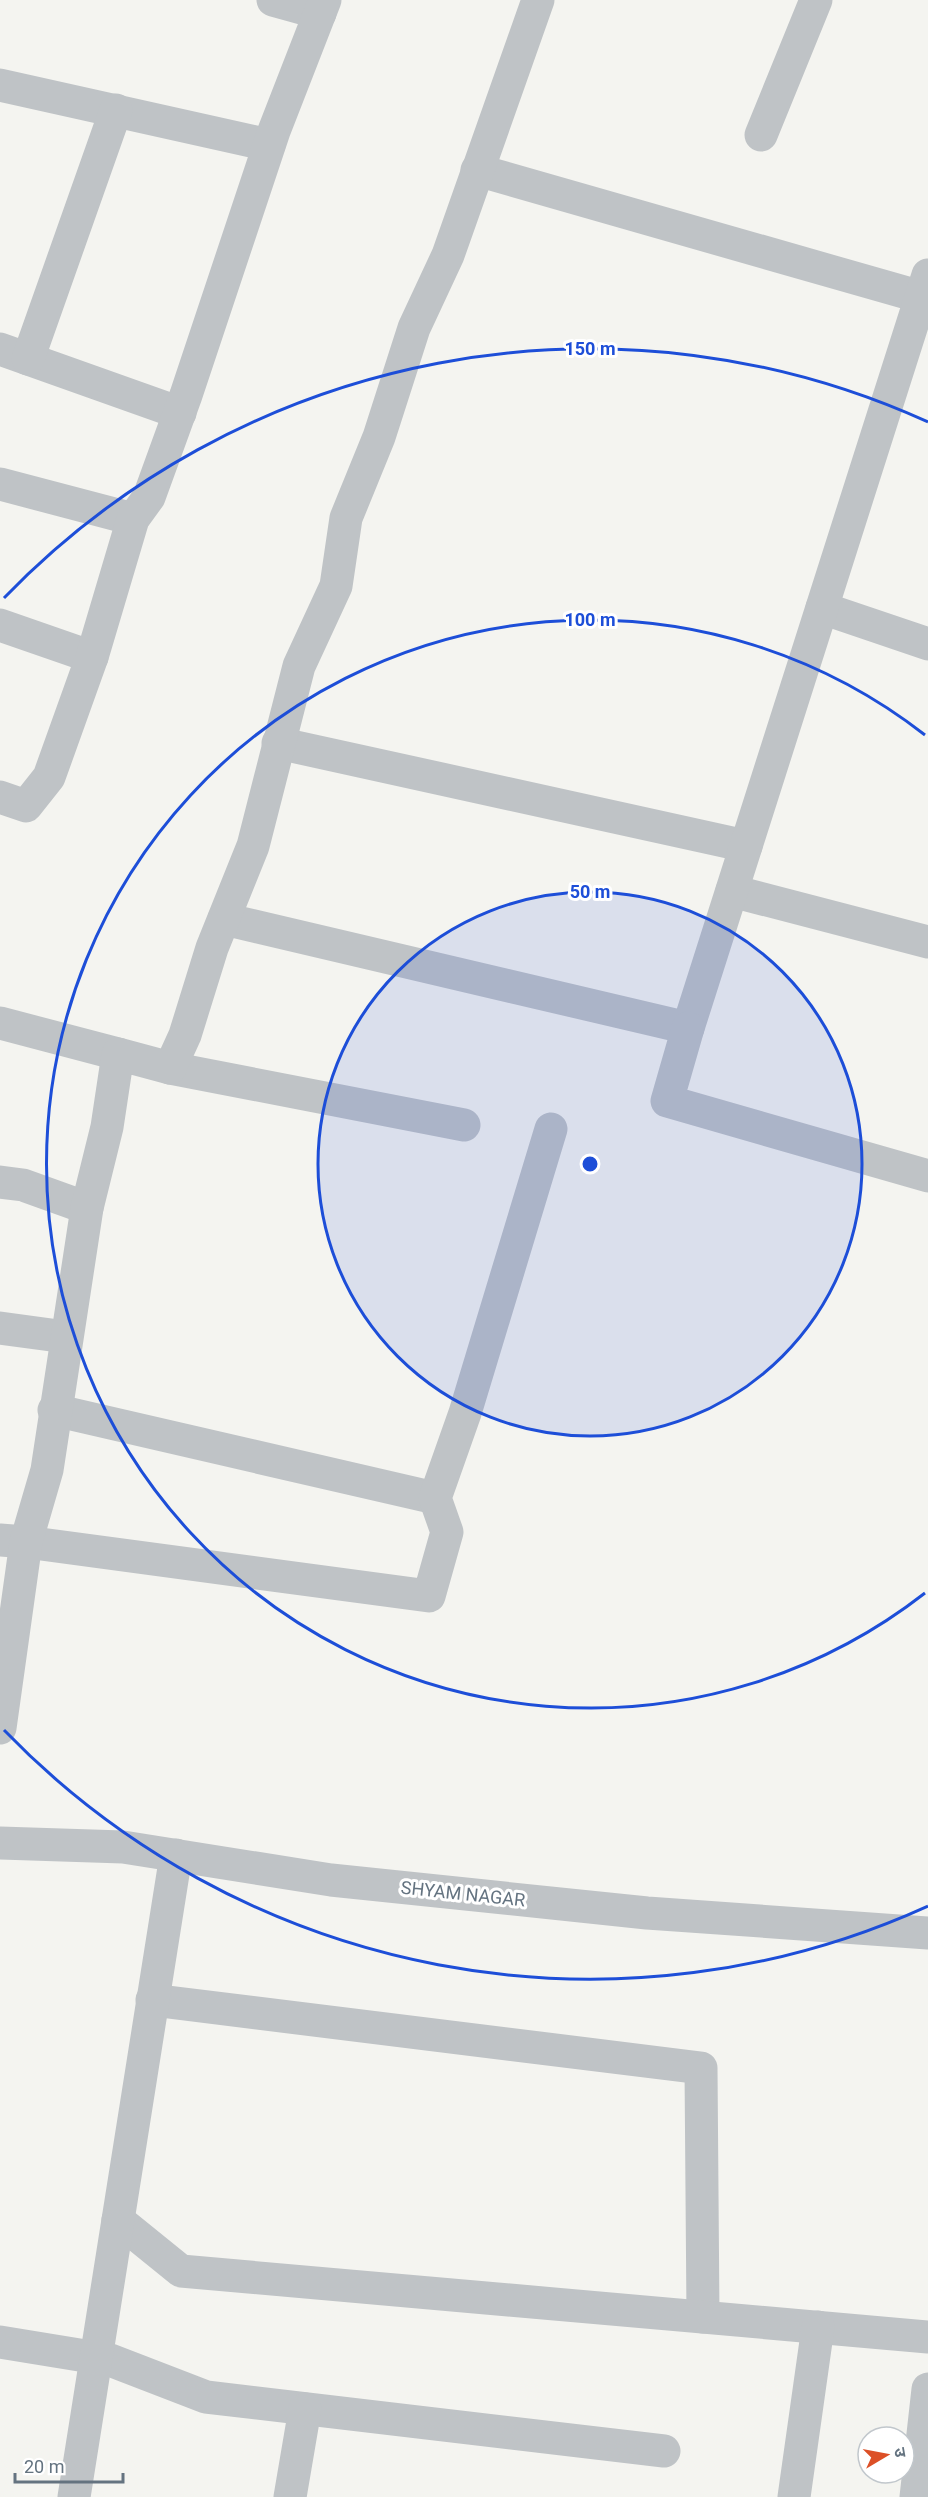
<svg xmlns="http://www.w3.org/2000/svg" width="928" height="2497" font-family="Roboto,'Noto Sans Devanagari',sans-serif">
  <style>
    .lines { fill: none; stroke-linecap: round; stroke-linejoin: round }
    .minor { stroke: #bfc3c6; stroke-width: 33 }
    .tertiary { stroke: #bfc3c6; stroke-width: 33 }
    .ring { fill: none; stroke: #1d4ed8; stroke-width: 3 }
    .labels { text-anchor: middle; stroke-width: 6; stroke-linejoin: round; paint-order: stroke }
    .street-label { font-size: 18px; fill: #647380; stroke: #fff }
    .centre { fill: #1d4ed8; stroke: #fff; stroke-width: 3 }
    .ring-label { font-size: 18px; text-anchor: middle; font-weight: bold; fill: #1d4ed8; stroke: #fff; stroke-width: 6; stroke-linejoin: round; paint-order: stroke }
  </style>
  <rect width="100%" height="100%" fill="#f4f4f0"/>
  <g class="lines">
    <g class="minor">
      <path d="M273,0l47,13"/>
      <path d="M0,85l269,60"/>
      <path d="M761,135l55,-135"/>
      <path d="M477,170l451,129"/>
      <path d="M0,349l180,64"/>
      <path d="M28,359l88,-249"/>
      <path d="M0,484l133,35"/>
      <path d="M822,608l106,36"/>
      <path d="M0,625l92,32"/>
      <path d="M278,743l468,103"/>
      <path d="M0,797l26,9 23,-29 43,-120 41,-138 16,-22 37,-102 88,-264 51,-131"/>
      <path d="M732,891l196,51"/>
      <path d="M224,919l464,109 240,-753"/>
      <path d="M0,1023l118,31"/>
      <path d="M688,1028l-21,73 261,75"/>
      <path d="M170,1068l294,57"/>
      <path d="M0,1182l23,3 64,23"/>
      <path d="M0,1328l66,9"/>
      <path d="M54,1410l381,88"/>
      <path d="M0,1540l26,2 403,54 18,-64 -12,-34 30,-85 86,-284"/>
      <path d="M152,2000l549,68 2,249"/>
      <path d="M118,2220l63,51 747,66"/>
      <path d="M0,2342l110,18 96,37 458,54"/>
      <path d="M74,2497l102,-642"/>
      <path d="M290,2497l15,-88"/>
      <path d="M794,2497l24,-170"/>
      <path d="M916,2497l12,-108"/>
    </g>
    <g class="tertiary">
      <path d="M0,1728l26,-186 21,-72 40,-262 20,-81 11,-73 52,14 15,-33 27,-87 41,-102 46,-180 37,-80 10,-68 33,-81 35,-109 34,-73 90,-255"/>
      <path d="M0,1843l123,4 208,33 316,33 281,20"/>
    </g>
  </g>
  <circle cx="590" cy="1164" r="272" fill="#1d4ed8" fill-opacity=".12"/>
  <g class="ring">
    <circle cx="590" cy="1164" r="272"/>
    <path d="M925 1593A544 544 0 1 1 925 735"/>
    <path d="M928 1906A815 815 0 0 1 4 1730M4 598A815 815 0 0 1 928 422"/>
  </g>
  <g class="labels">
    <g class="street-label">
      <text transform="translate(463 1894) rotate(6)" y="6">SHYAM NAGAR</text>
    </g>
  </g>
  <circle cx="590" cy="1164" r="9" class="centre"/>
  <g class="ring-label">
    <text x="590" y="355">150 m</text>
    <text x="590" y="626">100 m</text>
    <text x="590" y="898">50 m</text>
  </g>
  <g transform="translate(886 2455) rotate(80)"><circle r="28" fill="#ffffff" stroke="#c1c7cc" stroke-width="1.5"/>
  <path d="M0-4.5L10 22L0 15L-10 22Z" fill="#dc5027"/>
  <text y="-9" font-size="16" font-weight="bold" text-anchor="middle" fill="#647380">उ</text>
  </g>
  <path d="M15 2473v9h108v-9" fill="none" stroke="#647380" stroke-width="3"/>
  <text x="24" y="2473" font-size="18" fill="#647380" stroke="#ffffff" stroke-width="4.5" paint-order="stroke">20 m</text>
</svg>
